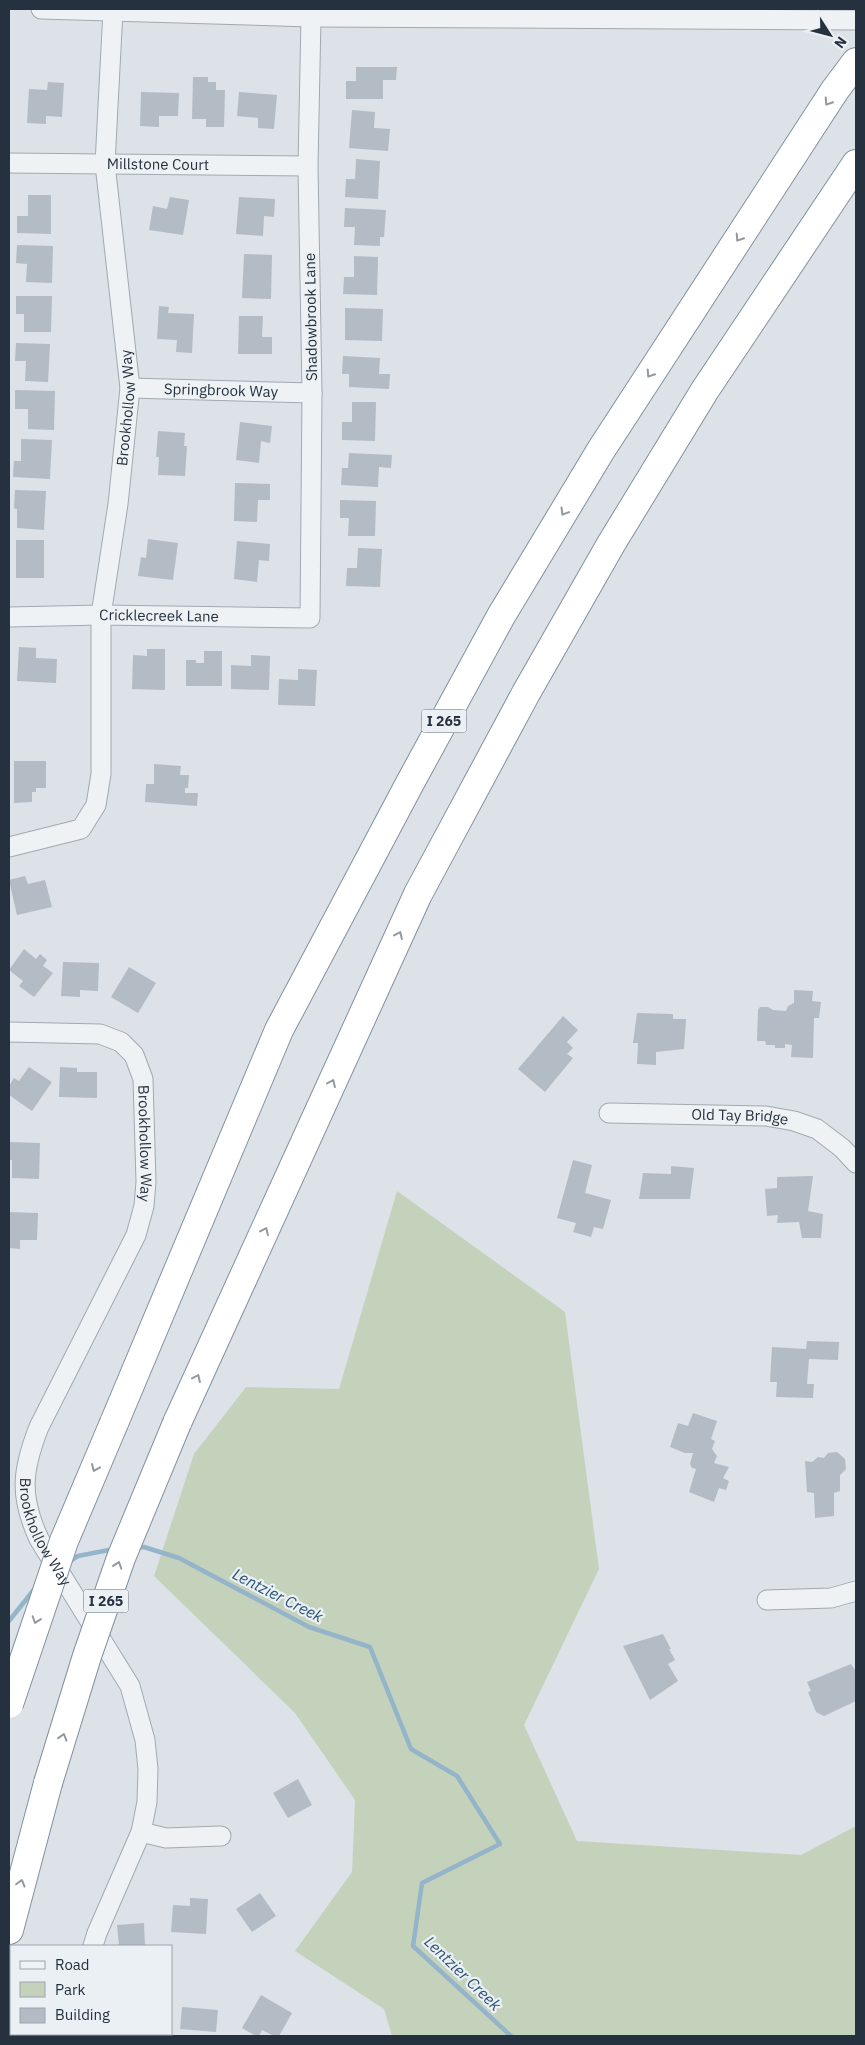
<svg xmlns="http://www.w3.org/2000/svg" width="865" height="2045" font-family="'IBM Plex Sans',sans-serif">
  <style>
    .green { fill: #c4d2bc }
    .lines { fill: none; stroke-linecap: round; stroke-linejoin: round }
    .stream { stroke: #94b4ca; stroke-width: 4.5 }
    .building { fill: #b3bbc4 }
    .minor-casing { stroke: #a1a9b1; stroke-width: 21 }
    .highway-casing { stroke: #82919f; stroke-width: 30 }
    .minor { stroke: #eff2f5; stroke-width: 19 }
    .highway { stroke: #fff; stroke-width: 28 }
    .highway-bridge-casing { stroke: #82919f; stroke-width: 30; stroke-linecap: butt }
    .highway-bridge { stroke: #fff; stroke-width: 28 }
    .oneway { stroke: #92989e }
    .labels { text-anchor: middle; stroke-width: 4.5; stroke-linejoin: round; paint-order: stroke }
    .shield { fill: #ebf0f5; stroke: #606a75; stroke-width: 1 }
    .shield-label { font-size: 14px; font-weight: bold; fill: #25313e }
    .street-label { font-size: 15px; fill: #25313e; stroke: #ebf0f5 }
    .water-label { font-size: 16px; font-style: italic; fill: #2c5575; stroke: #ebf0f5 }
  </style>
  <rect width="100%" height="100%" fill="#dce2e7"/>
  <path class="green" d="M397,1191l168,121 34,257 -75,156 53,116 224,14 55,-29v210h-464l-8,-27 -89,-58 57,-79 3,-72 -60,-87 -141,-137 40,-122 52,-67 93,2z"/>
  <g class="lines">
    <g class="stream">
      <path d="M135,1548l9,-1 35,11 130,69 61,20 41,102 46,27 43,68 -78,39 -9,63 98,90"/>
      <path d="M67,1563l11,-7 36,-7"/>
      <path d="M9,1621l27,-34"/>
    </g>
  </g>
  <g class="building">
    <path d="M356,67h41l-1,13h-13v19h-37v-18h10z"/>
    <path d="M193,77h15v5h8v8h9l-1,37h-18v-8h-14z"/>
    <path d="M48,82l16,1 -2,34 -16,-1v8l-19,-1 2,-34 18,1z"/>
    <path d="M141,92l38,1 -1,23h-19v11l-19,-1z"/>
    <path d="M239,92l38,3 -3,34 -16,-1v-10l-21,-2z"/>
    <path d="M352,110l23,2 -1,16 16,1 -2,22 -39,-3z"/>
    <path d="M356,159l24,2 -2,38 -33,-2 1,-18h9z"/>
    <path d="M28,195h23v39l-34,-1v-17h11z"/>
    <path d="M170,197l19,3 -6,35 -34,-5 4,-24 14,3z"/>
    <path d="M239,197l36,2 -1,18 -10,-1 -1,20 -27,-2z"/>
    <path d="M345,208l41,2 -2,27h-4v9l-26,-1 1,-18h-11z"/>
    <path d="M17,245l36,1 -1,37 -26,-1 1,-18 -11,-1z"/>
    <path d="M244,254l28,1 -1,44 -29,-1z"/>
    <path d="M354,256l24,1 -1,38 -34,-1 1,-17h10z"/>
    <path d="M16,296h36l-1,36h-27v-18h-8z"/>
    <path d="M159,306l10,1 -1,6 26,1 -2,39 -16,-1 1,-12 -20,-1z"/>
    <path d="M345,308l38,1 -1,32 -37,-1z"/>
    <path d="M239,316h24l-1,21h10v17h-34z"/>
    <path d="M16,343l34,1 -2,38 -23,-1 1,-20h-11z"/>
    <path d="M343,356l37,2 -1,16h11l-1,15 -40,-2v-13h-7z"/>
    <path d="M15,390l40,1 -1,39 -26,-1v-20h-13z"/>
    <path d="M352,402h24l-1,39 -33,-1v-18h10z"/>
    <path d="M240,422l32,4 -2,17 -9,-2 -2,22 -23,-3z"/>
    <path d="M158,431l27,2 -1,13h3l-2,30 -27,-1 1,-18h-3z"/>
    <path d="M21,439l31,1 -2,39 -37,-2 1,-16h7z"/>
    <path d="M349,453l43,2 -1,13 -12,-1 -1,20 -37,-2 1,-17h6z"/>
    <path d="M235,483l35,1v16h-12l-1,22 -23,-1z"/>
    <path d="M15,490l31,1 -2,39 -27,-2v-19l-3,-1z"/>
    <path d="M340,500l36,1 -1,35h-27l1,-18h-9z"/>
    <path d="M148,539l30,4 -5,37 -35,-4 3,-19 5,1z"/>
    <rect x="16" y="540" width="28" height="38"/>
    <path d="M237,541l33,3 -1,17 -10,-1 -2,22 -23,-3z"/>
    <path d="M358,548l24,1 -2,38 -34,-1 1,-18h10z"/>
    <path d="M19,647l17,1v10l21,1 -1,24 -39,-2z"/>
    <path d="M147,649h18v41l-33,-1 1,-34 14,1z"/>
    <path d="M204,651h18v35h-36v-26h10v3h8z"/>
    <path d="M251,655l19,1 -1,34 -38,-1v-24l20,1z"/>
    <path d="M298,669l19,1 -2,36 -37,-1 1,-26 19,1z"/>
    <path d="M14,761h32v27h-10v4h-4v10l-18,1z"/>
    <path d="M154,764l27,2 -1,9h9l-1,13h-3v5h13l-1,13 -52,-4 1,-18h8z"/>
    <path d="M25,876l3,8 17,-4 7,27 -35,8 -8,-35z"/>
    <path d="M24,949l12,10 4,-5 7,6 -4,6 10,7 -19,24 -15,-11 4,-5 -14,-11z"/>
    <path d="M63,962l36,1 -1,28 -18,-1v7l-19,-1z"/>
    <path d="M129,967l27,16 -18,30 -27,-16z"/>
    <path d="M794,990l19,1 -1,10 9,1 -2,16h-5l-1,40 -22,-1 1,-12 -7,-1v4h-10v-3h-9l-1,-4h-8l1,-31 2,-3h8l5,3 13,1 2,-5 6,-3z"/>
    <path d="M637,1013l36,1v5h13l-2,30 -28,3v13l-19,-1 1,-21h-5z"/>
    <path d="M563,1016l15,14 -11,12 6,6 -6,6 6,4 -28,34 -27,-23z"/>
    <path d="M29,1067l23,15 -20,29 -23,-16v-9l5,-8 5,3z"/>
    <path d="M60,1067l17,1v4h20v26l-38,-1z"/>
    <path d="M9,1142l31,1 -1,36 -27,-1v-18h-3z"/>
    <path d="M573,1160l19,5 -7,28 26,7 -8,29 -9,-2 -3,10 -18,-5 3,-9 -19,-5z"/>
    <path d="M671,1166l23,2 -4,31h-51l4,-26 28,1z"/>
    <path d="M813,1176l-5,35 15,3 -2,24h-19l-3,-16 -22,1 1,-8 -11,1 -2,-27 12,-1v-11z"/>
    <path d="M9,1212l29,1 -1,27h-17v9l-11,-1z"/>
    <path d="M807,1341l32,1 -1,18 -29,-1 -2,25h7l-1,14 -37,-1 1,-15h-7l2,-35 34,2z"/>
    <path d="M693,1413l24,8 -6,18 4,2 -3,8 5,7 -3,7 15,4 -6,11 6,3 -3,9 -7,-2 -5,14 -25,-10 7,-23 -4,-1 -2,-4 3,-11h-8l-15,-6 8,-24 10,3z"/>
    <path d="M837,1452l8,7 1,10 -6,6v16l-6,2v23l-19,2 -1,-25 -7,-1 -2,-31 7,1 6,-5 6,1 4,-5z"/>
    <path d="M663,1634l8,15h-2l6,11 -7,4 10,17 -28,19 -27,-54z"/>
    <path d="M851,1664l4,6 1,-1v32l-32,15 -8,-4 -8,-20 3,-1 -4,-9z"/>
    <path d="M298,1779l14,26 -24,13 -15,-25z"/>
    <path d="M260,1893l16,23 -24,16 -16,-23z"/>
    <path d="M190,1898l18,1 -2,35 -35,-2 2,-27 17,1z"/>
    <path d="M144,1923l1,23h-26l-2,-21z"/>
    <path d="M261,1995l31,18 -13,23h-5l-12,-6 -3,6h-3l-14,-8z"/>
    <path d="M182,2007l36,3 -2,22 -36,-3z"/>
    <rect x="129" y="2034" width="20" height="2"/>
  </g>
  <g class="lines">
    <g class="minor-casing">
      <g id="minor">
        <path d="M41,9l270,8 545,3"/>
        <path id="s1" d="M9,163l299,3"/>
        <path id="s2" d="M130,388l182,5"/>
        <path id="s3" d="M9,617l92,-2 209,3 2,-225 -4,-227 3,-149"/>
        <path id="s4" d="M9,847l72,-18 15,-24 5,-31v-159l17,-111 12,-116 -25,-224 8,-154"/>
        <path id="s5" d="M9,1032l91,2 21,8 13,13 9,24 3,103 -2,24 -8,29 -97,192c-17,43 -20,69 0,112l91,147 15,54 3,29 -1,33 -6,30 -44,101 -4,13"/>
        <path id="s6" d="M609,1113l157,3 28,5 23,8 25,19 14,15"/>
        <path d="M767,1600l64,-2 25,-7"/>
        <path d="M141,1832l25,6 55,-2"/>
        <path d="M92,2034v2"/>
      </g>
    </g>
    <g class="highway-casing">
      <g id="highway">
        <path d="M114,1423l165,-393 131,-247 91,-167 100,-166 234,-360 21,-28"/>
        <path d="M177,1423l241,-529 108,-201 85,-149 94,-154 151,-226"/>
        <path d="M9,1930l39,-147"/>
      </g>
    </g>
    <use href="#minor" class="minor"/>
    <use href="#highway" class="highway"/>
    <g class="highway-bridge-casing">
      <g id="highway-bridge">
        <path d="M9,1704l55,-163 50,-118"/>
        <path d="M48,1783l39,-127 34,-98 56,-135"/>
      </g>
    </g>
    <use href="#highway-bridge" class="highway-bridge"/>
  </g>
  <defs><path id="oneway-chevron" d="M-2-3.5L2.5 0L-2 3.5" fill="none" stroke-width="1.6" stroke-linecap="round" stroke-linejoin="round" transform="scale(1.25)"/></defs>
  <g class="oneway">
    <use href="#oneway-chevron" transform="translate(828 102) rotate(123)"/>
    <use href="#oneway-chevron" transform="translate(739 238) rotate(123)"/>
    <use href="#oneway-chevron" transform="translate(650 374) rotate(123)"/>
    <use href="#oneway-chevron" transform="translate(564 512) rotate(121)"/>
    <use href="#oneway-chevron" transform="translate(399 935) rotate(-65)"/>
    <use href="#oneway-chevron" transform="translate(332 1083) rotate(-65)"/>
    <use href="#oneway-chevron" transform="translate(265 1231) rotate(-65)"/>
    <use href="#oneway-chevron" transform="translate(197 1378) rotate(-65)"/>
    <use href="#oneway-chevron" transform="translate(95 1468) rotate(113)"/>
    <use href="#oneway-chevron" transform="translate(118 1565) rotate(-71)"/>
    <use href="#oneway-chevron" transform="translate(36 1620) rotate(109)"/>
    <use href="#oneway-chevron" transform="translate(63 1737) rotate(-73)"/>
    <use href="#oneway-chevron" transform="translate(21 1883) rotate(-75)"/>
  </g>
  <g class="labels">
    <g class="shield">
      <rect x="421.5" y="709.5" width="45" height="23" rx="4"/>
      <rect x="83.5" y="1589.5" width="45" height="23" rx="4"/>
    </g>
    <g class="shield-label">
      <text x="444" y="726">I 265</text>
      <text x="106" y="1606">I 265</text>
    </g>
    <g class="street-label">
      <text dy="5" stroke="none"><textPath href="#s1" startOffset="149">Millstone Court</textPath></text>
      <text transform="translate(311 317) rotate(-91)" y="5">Shadowbrook Lane</text>
      <text dy="5" stroke="none"><textPath href="#s2" startOffset="91">Springbrook Way</textPath></text>
      <text dy="5" stroke="none"><textPath href="#s4" startOffset="502">Brookhollow Way</textPath></text>
      <text dy="5" stroke="none"><textPath href="#s3" startOffset="150">Cricklecreek Lane</textPath></text>
      <text dy="5" stroke="none"><textPath href="#s6" startOffset="131">Old Tay Bridge</textPath></text>
      <text dy="5" stroke="none"><textPath href="#s5" startOffset="222">Brookhollow Way</textPath></text>
      <text dy="5" stroke="none"><textPath href="#s5" startOffset="641">Brookhollow Way</textPath></text>
    </g>
    <g class="water-label">
      <text transform="translate(278 1595) rotate(27)" y="6">Lentzier Creek</text>
      <text transform="translate(463 1973) rotate(44)" y="6">Lentzier Creek</text>
    </g>
  </g>
  <rect width="865" height="2045" fill="none" stroke="#25313e" stroke-width="20"/>
  <rect x="10" y="1945" width="162" height="90" fill="#ebf0f5" stroke="#9ca4ac"/>
  <rect x="20" y="1961" width="25" height="8" fill="#eff2f5" stroke="#9ca4ac"/>
  <text x="55" y="1970" font-size="15" fill="#25313e">Road</text>
  <rect x="20" y="1982" width="25" height="15" fill="#c4d2bc" stroke="#9ca4ac"/>
  <text x="55" y="1995" font-size="15" fill="#25313e">Park</text>
  <rect x="20" y="2008" width="25" height="15" fill="#b3bbc4" stroke="#9ca4ac"/>
  <text x="55" y="2020" font-size="15" fill="#25313e">Building</text>
  <g transform="translate(830 35) rotate(126)" stroke="#ebf0f5" stroke-width="4" paint-order="stroke">
  <path d="M0-4L9 19L0 12L-9 19Z" fill="#25313e"/>
  <text y="-8" font-size="14" font-weight="bold" text-anchor="middle" fill="#25313e">N</text>
  </g>
</svg>
